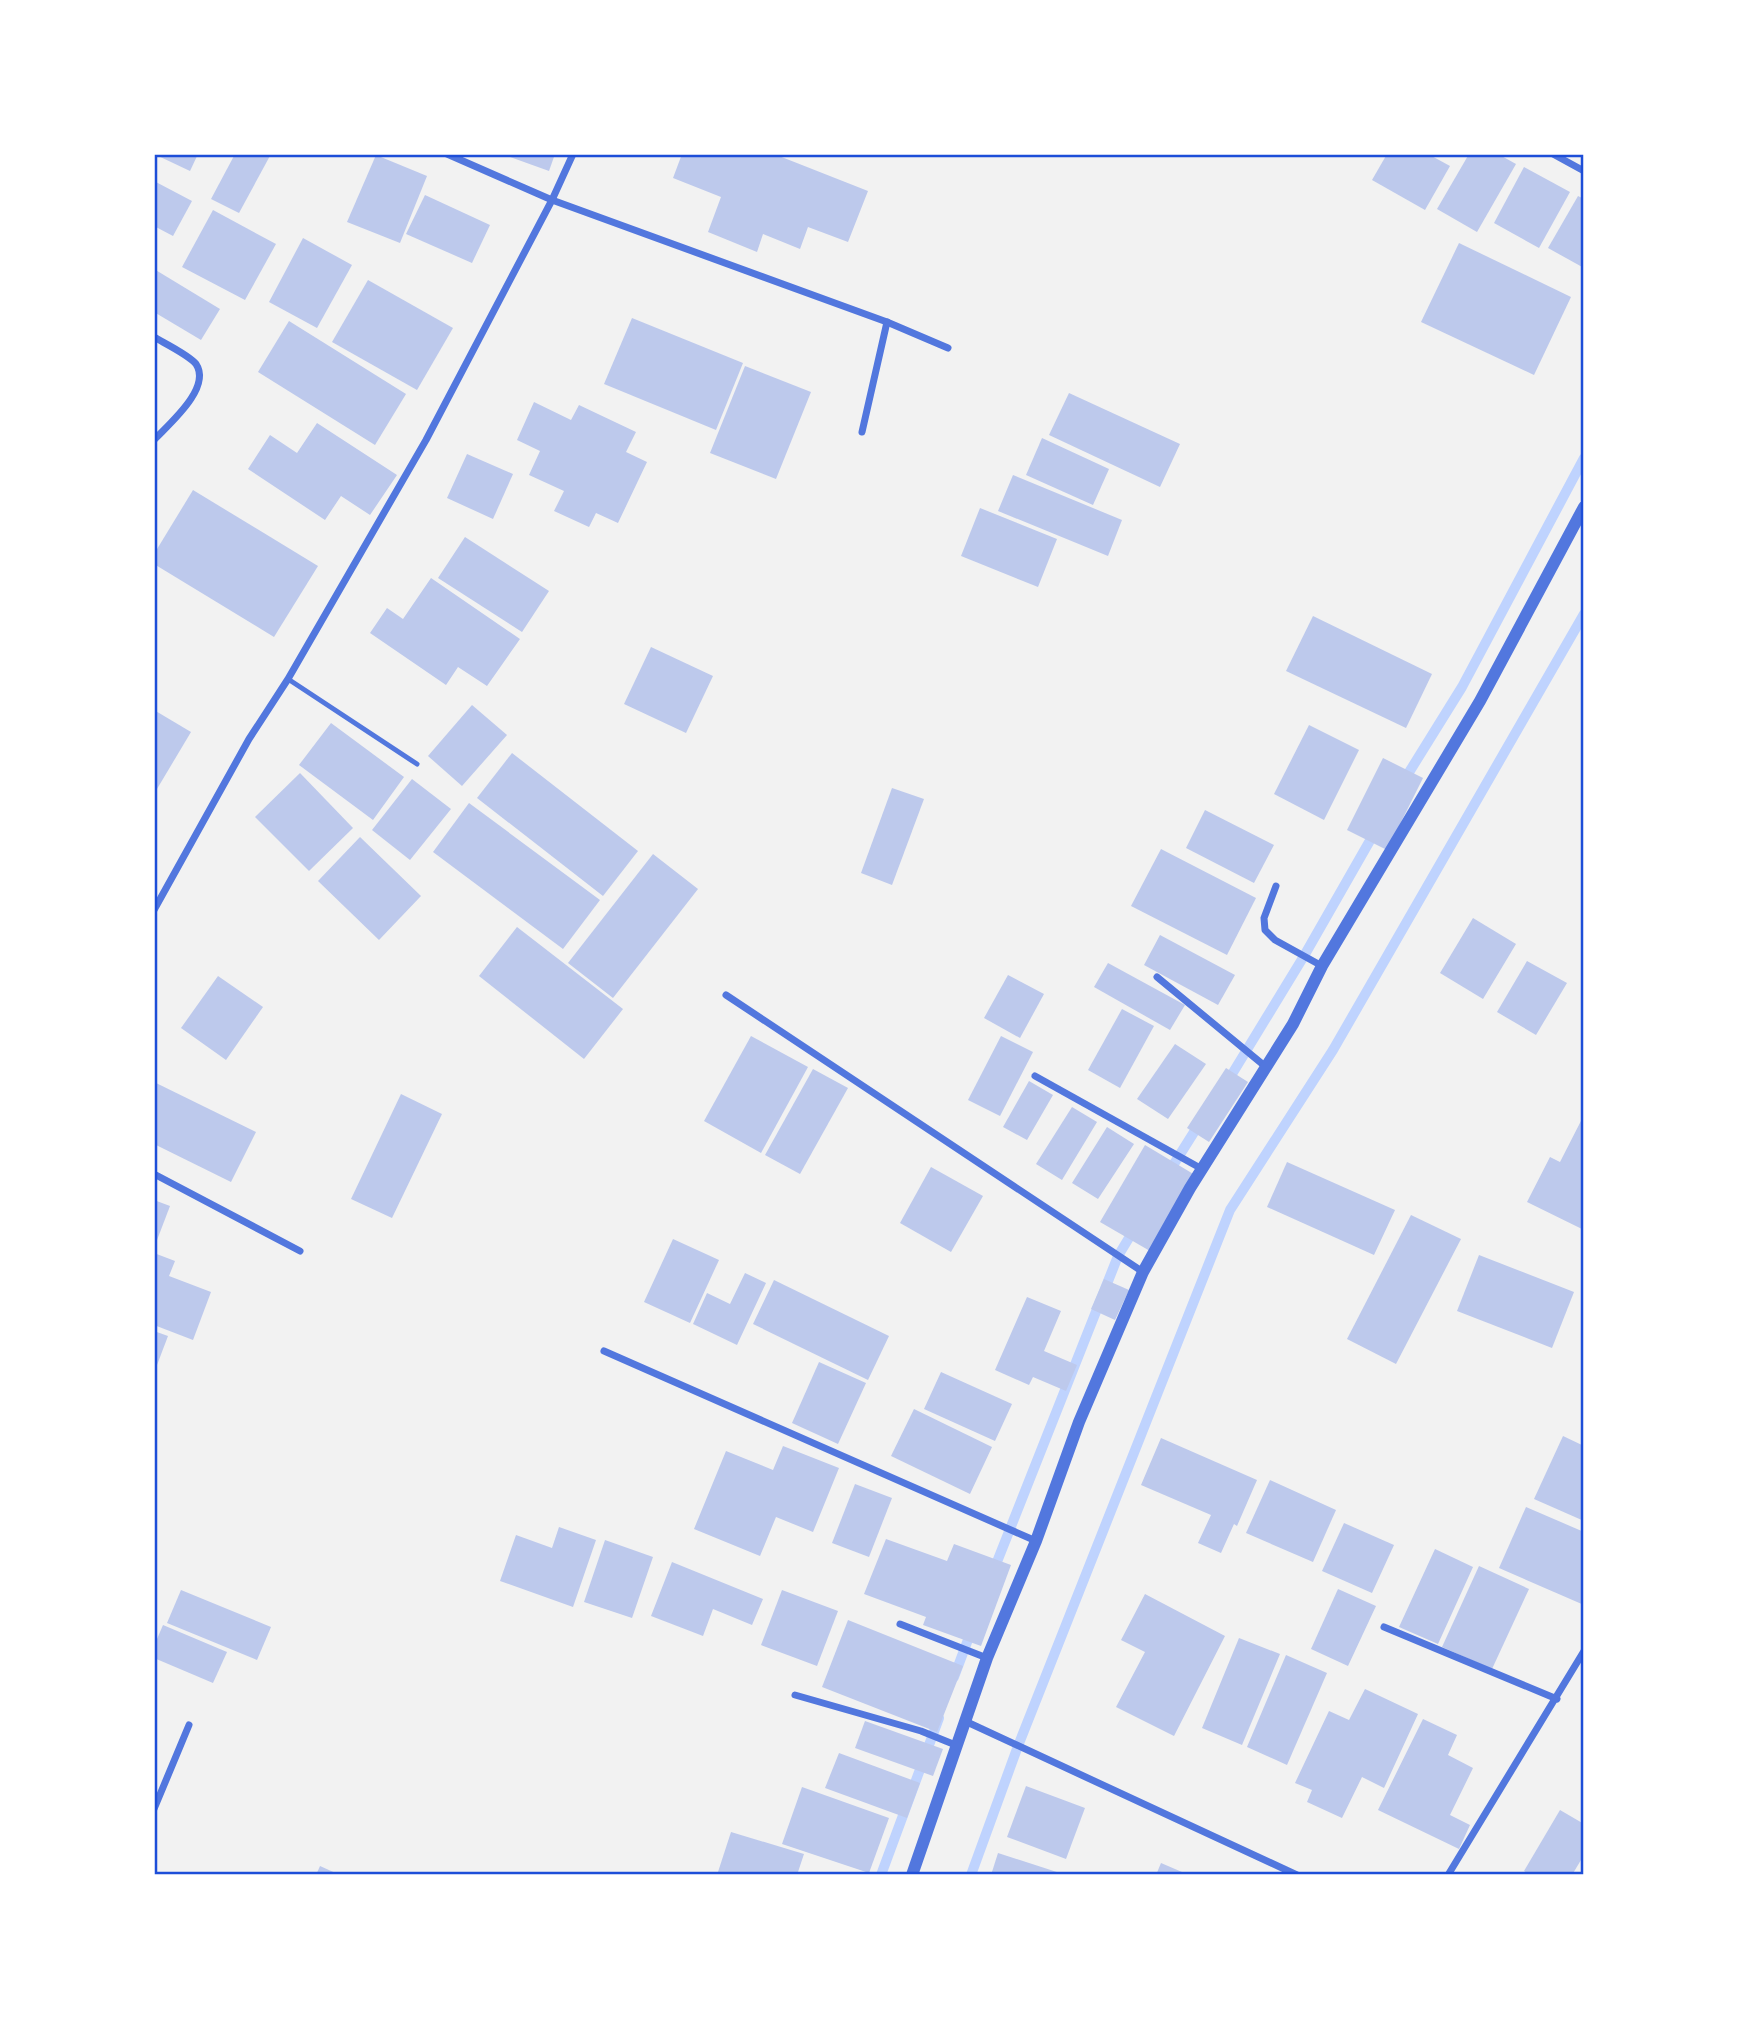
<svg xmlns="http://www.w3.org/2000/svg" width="1738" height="2029" font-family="'IBM Plex Serif',serif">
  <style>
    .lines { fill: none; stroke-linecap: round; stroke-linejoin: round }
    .stream { stroke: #bfd3fe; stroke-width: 10 }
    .building { fill: #bdc9ec }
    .service { stroke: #5277de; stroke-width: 5 }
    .minor { stroke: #5277de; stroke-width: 7 }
    .tertiary { stroke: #5277de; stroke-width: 12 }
    .neatline { fill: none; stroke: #1d4ed8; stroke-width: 2.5 }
  </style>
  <rect width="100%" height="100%" fill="#f2f2f2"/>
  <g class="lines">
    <g class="stream">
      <path d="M1403,782l59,-95 122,-229"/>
      <path d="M1226,1084l78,-128 72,-126"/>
      <path d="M1167,1175l34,-54"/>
      <path d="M993,1572l125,-316 17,-28"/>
      <path d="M954,1677l18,-48"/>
      <path d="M881,1875l58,-157"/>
      <path d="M971,1875l47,-129 212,-536 103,-160 251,-436"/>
    </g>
  </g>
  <g class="building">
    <path d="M154,154h44l-8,17z"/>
    <path d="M235,154h36l-32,59 -28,-14z"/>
    <path d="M502,154h53l-6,17z"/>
    <path d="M682,154h92l94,37 -20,51 -40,-15 -8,22 -37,-15 -6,18 -49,-20 13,-35 -48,-19z"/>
    <path d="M1387,154h41l22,12 -25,44 -53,-30z"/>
    <path d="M1469,154h29l18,10 -39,68 -40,-23z"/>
    <path d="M376,155l51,21 -27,67 -53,-21z"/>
    <path d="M1524,167l46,25 -31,56 -45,-25z"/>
    <path d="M154,181l38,20 -19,35 -19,-10z"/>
    <path d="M425,195l65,30 -18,38 -66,-29z"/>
    <path d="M1578,196l6,3v69l-36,-20z"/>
    <path d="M213,210l63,34 -31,56 -63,-33z"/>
    <path d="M303,238l49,27 -35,63 -48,-26z"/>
    <path d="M1459,243l112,54 -37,78 -113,-53z"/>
    <path d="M154,269l66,40 -19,31 -47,-28z"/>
    <path d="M368,280l85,48 -36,62 -85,-48z"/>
    <path d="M632,318l111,45 -27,67 -112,-46z"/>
    <path d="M289,321l117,73 -31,51 -117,-73z"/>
    <path d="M745,366l66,26 -35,87 -66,-26z"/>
    <path d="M1069,393l111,51 -20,43 -111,-52z"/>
    <path d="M534,402l37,18 8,-15 57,27 -10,20 21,10 -29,61 -22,-10 -7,14 -35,-16 10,-20 -35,-16 11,-24 -23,-11z"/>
    <path d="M317,423l80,52 -27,40 -29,-19 -16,24 -77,-51 22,-34 27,18z"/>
    <path d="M1042,438l67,31 -16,36 -67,-30z"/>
    <path d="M467,454l46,20 -20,45 -46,-21z"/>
    <path d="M1013,475l109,45 -14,36 -110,-45z"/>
    <path d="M193,490l125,76 -44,71 -120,-73v-10z"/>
    <path d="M980,508l77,31 -19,48 -77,-31z"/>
    <path d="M465,537l84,54 -27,41 -84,-54z"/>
    <path d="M431,578l89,61 -33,47 -29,-19 -12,18 -76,-52 17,-25 16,11z"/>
    <path d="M1313,616l119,58 -26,54 -120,-57z"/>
    <path d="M651,647l62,29 -27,57 -62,-29z"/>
    <path d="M472,705l35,30 -45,51 -34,-30z"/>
    <path d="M154,710l37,22 -37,62z"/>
    <path d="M331,723l73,54 -31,43 -74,-55z"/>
    <path d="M1309,725l50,25 -35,70 -50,-26z"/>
    <path d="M512,753l126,98 -35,45 -126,-98z"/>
    <path d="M1383,758l40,20 -36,72 -40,-20z"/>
    <path d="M300,773l53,55 -44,43 -54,-54z"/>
    <path d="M412,779l39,30 -41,51 -38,-30z"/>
    <path d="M892,788l32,11 -32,86 -31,-12z"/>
    <path d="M469,803l131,97 -37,49 -130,-97z"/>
    <path d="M1205,810l69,35 -20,38 -68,-35z"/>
    <path d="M360,837l61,59 -42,44 -61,-59z"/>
    <path d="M1161,849l95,49 -29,57 -96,-49z"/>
    <path d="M653,854l45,35 -85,109 -45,-35z"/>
    <path d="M1473,918l43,26 -33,55 -43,-26z"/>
    <path d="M517,927l106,82 -39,50 -105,-83z"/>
    <path d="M1160,935l75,40 -17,30 -74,-40z"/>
    <path d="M1527,961l40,22 -31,52 -39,-23z"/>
    <path d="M1108,963l77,42 -15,25 -76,-43z"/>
    <path d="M1008,975l36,19 -24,44 -36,-20z"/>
    <path d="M218,976l45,31 -37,53 -45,-32z"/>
    <path d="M1122,1009l32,17 -34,62 -32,-18z"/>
    <path d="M751,1036l57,31 -47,86 -57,-32z"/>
    <path d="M1001,1036l32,16 -33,64 -32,-16z"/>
    <path d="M1175,1044l31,20 -38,55 -31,-20z"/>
    <path d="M1226,1068l22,14 -39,60 -22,-14z"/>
    <path d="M813,1069l35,19 -48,86 -35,-19z"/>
    <path d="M1029,1081l24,14 -26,45 -24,-13z"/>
    <path d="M154,1082l102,50 -25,50 -77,-38z"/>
    <path d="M401,1094l41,20 -50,104 -41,-19z"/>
    <path d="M1072,1107l25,15 -35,58 -26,-16z"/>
    <path d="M1584,1115v115l-57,-28 23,-45 10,5z"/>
    <path d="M1107,1127l27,17 -36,55 -26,-16z"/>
    <path d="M1145,1145l50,30 -45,76 -50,-29z"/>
    <path d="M1287,1162l108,48 -21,45 -107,-48z"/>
    <path d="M931,1167l52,29 -32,56 -51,-29z"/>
    <path d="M154,1200l16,6 -16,42z"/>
    <path d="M1411,1215l50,24 -65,125 -49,-25z"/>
    <path d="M673,1239l46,21 -29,63 -46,-21z"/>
    <path d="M154,1253l21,8 -6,15 42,16 -18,48 -39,-15z"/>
    <path d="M1479,1255l95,37 -22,56 -95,-37z"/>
    <path d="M745,1273l21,10 -29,62 -44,-21 14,-31 23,11z"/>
    <path d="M1104,1279l25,11 -14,30 -24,-11z"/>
    <path d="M774,1280l115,56 -21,44 -115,-56z"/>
    <path d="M1027,1297l34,14 -17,40 33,14 -11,26 -33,-14 -4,8 -34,-15z"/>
    <path d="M154,1331l14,5 -14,37z"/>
    <path d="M819,1362l47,21 -28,61 -46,-21z"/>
    <path d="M941,1372l71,32 -17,37 -71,-32z"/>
    <path d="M914,1409l78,38 -22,47 -79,-38z"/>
    <path d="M1563,1436l21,10v75l-50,-22z"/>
    <path d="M1161,1438l96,42 -20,46 -3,-2 -13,29 -23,-10 13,-28 -70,-30z"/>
    <path d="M783,1446l56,22 -26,64 -37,-15 -16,39 -66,-27 32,-78 47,19z"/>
    <path d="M1270,1480l66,30 -23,52 -67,-29z"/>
    <path d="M855,1484l37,14 -23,59 -37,-14z"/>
    <path d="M1526,1507l58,25v73l-85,-37z"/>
    <path d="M1344,1523l50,22 -22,48 -50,-22z"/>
    <path d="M559,1527l37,13 -23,67 -73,-26 16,-46 36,13z"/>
    <path d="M886,1539l61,22 7,-17 57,21 -30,81 -58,-21 3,-8 -62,-23z"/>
    <path d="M605,1540l48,17 -21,61 -48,-16z"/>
    <path d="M1435,1549l38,18 -35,77 -39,-17z"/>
    <path d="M672,1562l91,37 -11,26 -39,-16 -10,27 -52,-20z"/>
    <path d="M1479,1566l50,23 -37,80 -50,-22z"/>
    <path d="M1338,1589l38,17 -28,60 -37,-17z"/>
    <path d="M181,1590l90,37 -14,33 -90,-37z"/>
    <path d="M782,1590l56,21 -21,55 -56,-21z"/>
    <path d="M1145,1594l80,42 -51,100 -58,-29 29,-55 -24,-12z"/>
    <path d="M848,1620l115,46 -26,66 -115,-45z"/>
    <path d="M163,1625l64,27 -14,31 -59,-25v-12z"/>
    <path d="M1239,1638l41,16 -38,91 -40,-17z"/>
    <path d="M1286,1655l41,18 -40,92 -40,-18z"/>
    <path d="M1365,1689l53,25 -34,74 -22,-11 -20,41 -35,-16 5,-12 -17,-7 34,-72 20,9z"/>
    <path d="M1423,1719l34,16 -9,20 25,13 -23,47 20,10 -11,24 -81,-39z"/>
    <path d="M865,1721l78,28 -10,27 -78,-28z"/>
    <path d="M839,1753l81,30 -13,35 -82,-30z"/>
    <path d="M1026,1786l59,22 -19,51 -59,-22z"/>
    <path d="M802,1787l87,31 -20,55 -87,-29z"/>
    <path d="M1560,1810l24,14v31l-12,20h-42l-6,-4z"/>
    <path d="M731,1832l73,22 -7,21h-80z"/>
    <path d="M998,1853l65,21v1h-72z"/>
    <path d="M1161,1863l28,12h-33z"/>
    <path d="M320,1866l20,9h-24z"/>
  </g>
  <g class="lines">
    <path class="service" d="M288,679l129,85"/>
    <g class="minor">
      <path d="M447,154l105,46 335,122 61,26"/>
      <path d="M1553,154l31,17"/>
      <path d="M154,337c10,6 35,18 42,27 16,24 -27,60 -42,76"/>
      <path d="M862,432l25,-110"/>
      <path d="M1276,886l-12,32 1,12 10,10 47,26"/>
      <path d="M154,910l95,-171 39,-60 138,-239 126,-240 21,-46"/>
      <path d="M1157,977l109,90"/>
      <path d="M726,995l417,277"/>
      <path d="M1035,1076l167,93"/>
      <path d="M154,1174l146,77"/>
      <path d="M604,1351l432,190"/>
      <path d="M900,1624l87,34"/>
      <path d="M1384,1627l173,72"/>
      <path d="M795,1695l126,36 37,15"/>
      <path d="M967,1722l330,153"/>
      <path d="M154,1809l35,-84"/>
      <path d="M1448,1875l136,-224"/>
    </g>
    <path class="tertiary" d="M912,1875l75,-217 49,-117 43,-119 64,-150 47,-84 103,-164 29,-58 158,-265 104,-194"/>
  </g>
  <rect width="1738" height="2029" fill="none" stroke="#ffffff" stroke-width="312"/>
  <rect x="156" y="156" width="1426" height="1717" class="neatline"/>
</svg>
